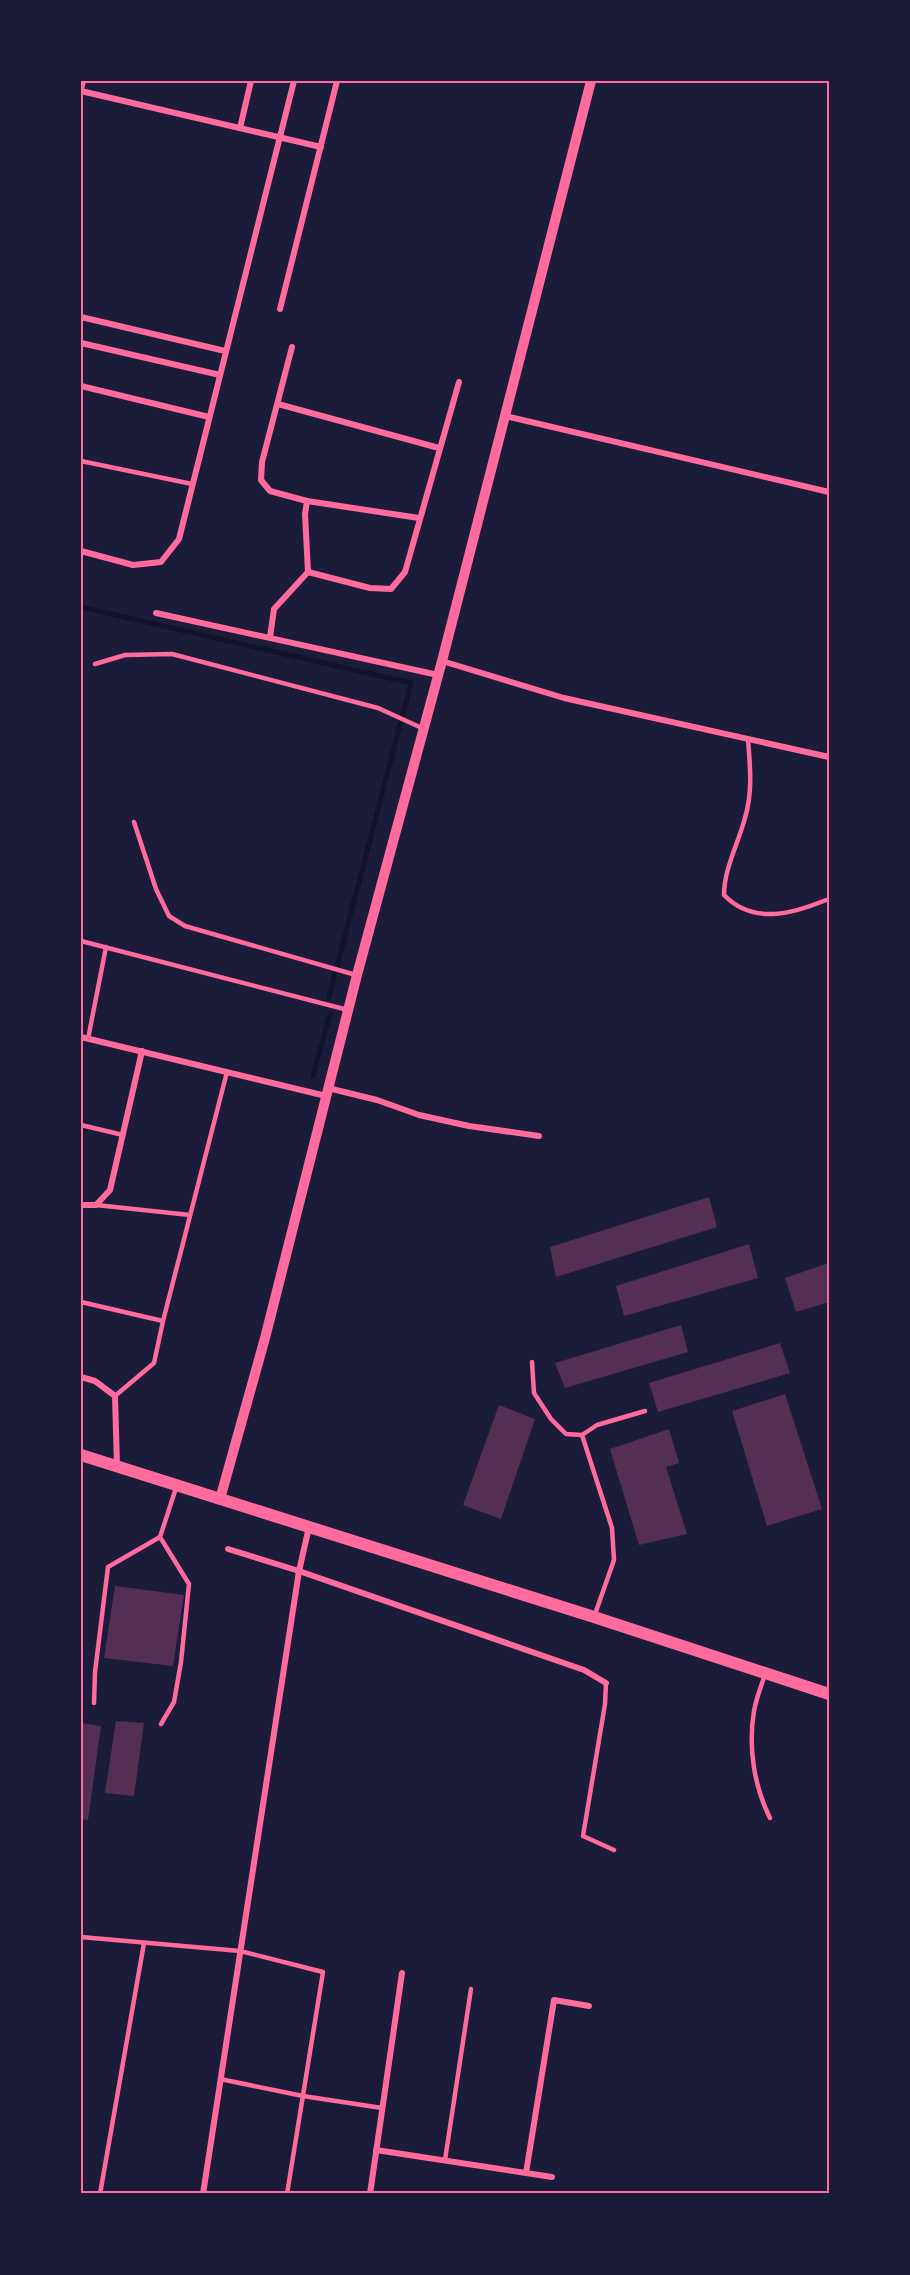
<svg xmlns="http://www.w3.org/2000/svg" width="910" height="2275" font-family="Inter,sans-serif">
  <style>
    .lines { fill: none; stroke-linecap: round; stroke-linejoin: round }
    .stream { stroke: #12122b; stroke-width: 5 }
    .building { fill: #542f53 }
    .service { stroke: #ff6b9d; stroke-width: 4.5 }
    .minor { stroke: #ff6b9d; stroke-width: 6 }
    .tertiary { stroke: #ff6b9d; stroke-width: 10 }
    .secondary { stroke: #ff6b9d; stroke-width: 12 }
    .neatline { fill: none; stroke: #ff6b9d; stroke-width: 2 }
  </style>
  <rect width="100%" height="100%" fill="#1b1b3a"/>
  <g class="lines">
    <g class="stream">
      <path d="M81,607l330,76 -82,314"/>
      <path d="M313,1076l17,-62"/>
    </g>
  </g>
  <g class="building">
    <path d="M709,1197l8,30 -161,50 -6,-30z"/>
    <path d="M749,1244l9,34 -134,38 -8,-30z"/>
    <path d="M829,1263v39l-33,10 -11,-34z"/>
    <path d="M681,1325l7,27 -123,36 -10,-25z"/>
    <path d="M780,1343l10,30 -132,39 -9,-29z"/>
    <path d="M785,1394l37,115 -55,17 -35,-115z"/>
    <path d="M499,1405l36,14 -34,100 -38,-14z"/>
    <path d="M669,1429l10,34 -13,4 21,67 -48,11 -29,-96z"/>
    <path d="M115,1586l69,9 -11,71 -69,-8z"/>
    <path d="M116,1721l28,2 -10,73 -29,-3z"/>
    <path d="M81,1723l20,3 -13,94 -7,-1z"/>
  </g>
  <g class="lines">
    <g class="service">
      <path d="M81,461l111,23"/>
      <path d="M95,664l30,-9 47,-1 206,54 46,21"/>
      <path d="M748,739c2,27 5,52 -3,79 -7,26 -21,51 -21,77 29,30 68,19 102,5"/>
      <path d="M134,822l22,67 13,27 16,10 171,49"/>
      <path d="M81,941l267,69"/>
      <path d="M88,1039l18,-92"/>
      <path d="M81,1125l42,10"/>
      <path d="M96,1205l94,10"/>
      <path d="M81,1302l82,19"/>
      <path d="M532,1362l2,31 17,26 15,15 16,1"/>
      <path d="M115,1396l39,-33 9,-42 64,-249"/>
      <path d="M594,1617l20,-57 -2,-32 -30,-93 15,-10 48,-14"/>
      <path d="M765,1675c-4,11 -9,24 -11,36 -6,36 0,75 16,107"/>
      <path d="M606,1683l-1,21 -22,132 31,14"/>
      <path d="M94,1703l1,-31 13,-105 52,-30"/>
      <path d="M161,1724l13,-22 7,-40 8,-78 -29,-47 16,-49"/>
      <path d="M81,1937l159,14 83,21 -36,222"/>
      <path d="M220,2079l83,17 79,12"/>
      <path d="M445,2160l26,-171"/>
      <path d="M100,2194l44,-251"/>
    </g>
    <g class="minor">
      <path d="M81,89l2,-8"/>
      <path d="M81,91l240,56"/>
      <path d="M240,128l11,-47"/>
      <path d="M280,309l57,-228"/>
      <path d="M81,317l144,34"/>
      <path d="M81,343l139,32"/>
      <path d="M292,347l-30,115 -1,18 9,11 37,10 112,17"/>
      <path d="M81,386l128,31"/>
      <path d="M278,404l161,44"/>
      <path d="M505,416l324,76"/>
      <path d="M81,551l52,14 28,-3 18,-23 115,-458"/>
      <path d="M308,572l62,16 21,1 14,-17 54,-190"/>
      <path d="M156,613l282,62"/>
      <path d="M270,637l4,-28 34,-37 -3,-58 2,-13"/>
      <path d="M442,661l122,37 265,59"/>
      <path d="M81,1037l245,59"/>
      <path d="M328,1088l49,12 42,15 50,11 70,10"/>
      <path d="M81,1205h15l14,-15 32,-139"/>
      <path d="M81,1377l14,4 20,15 2,70"/>
      <path d="M228,1549l71,22 285,99 22,13"/>
      <path d="M376,2150l176,27"/>
      <path d="M526,2173l28,-173 35,6"/>
      <path d="M203,2194l96,-623 10,-44"/>
      <path d="M370,2194l32,-221"/>
    </g>
    <path class="tertiary" d="M220,1499l45,-161 92,-363 85,-314 149,-580"/>
    <path class="secondary" d="M81,1455l513,162 235,77"/>
  </g>
  <rect width="910" height="2275" fill="none" stroke="#1b1b3a" stroke-width="165"/>
  <rect x="82" y="82" width="746" height="2110" class="neatline"/>
</svg>
